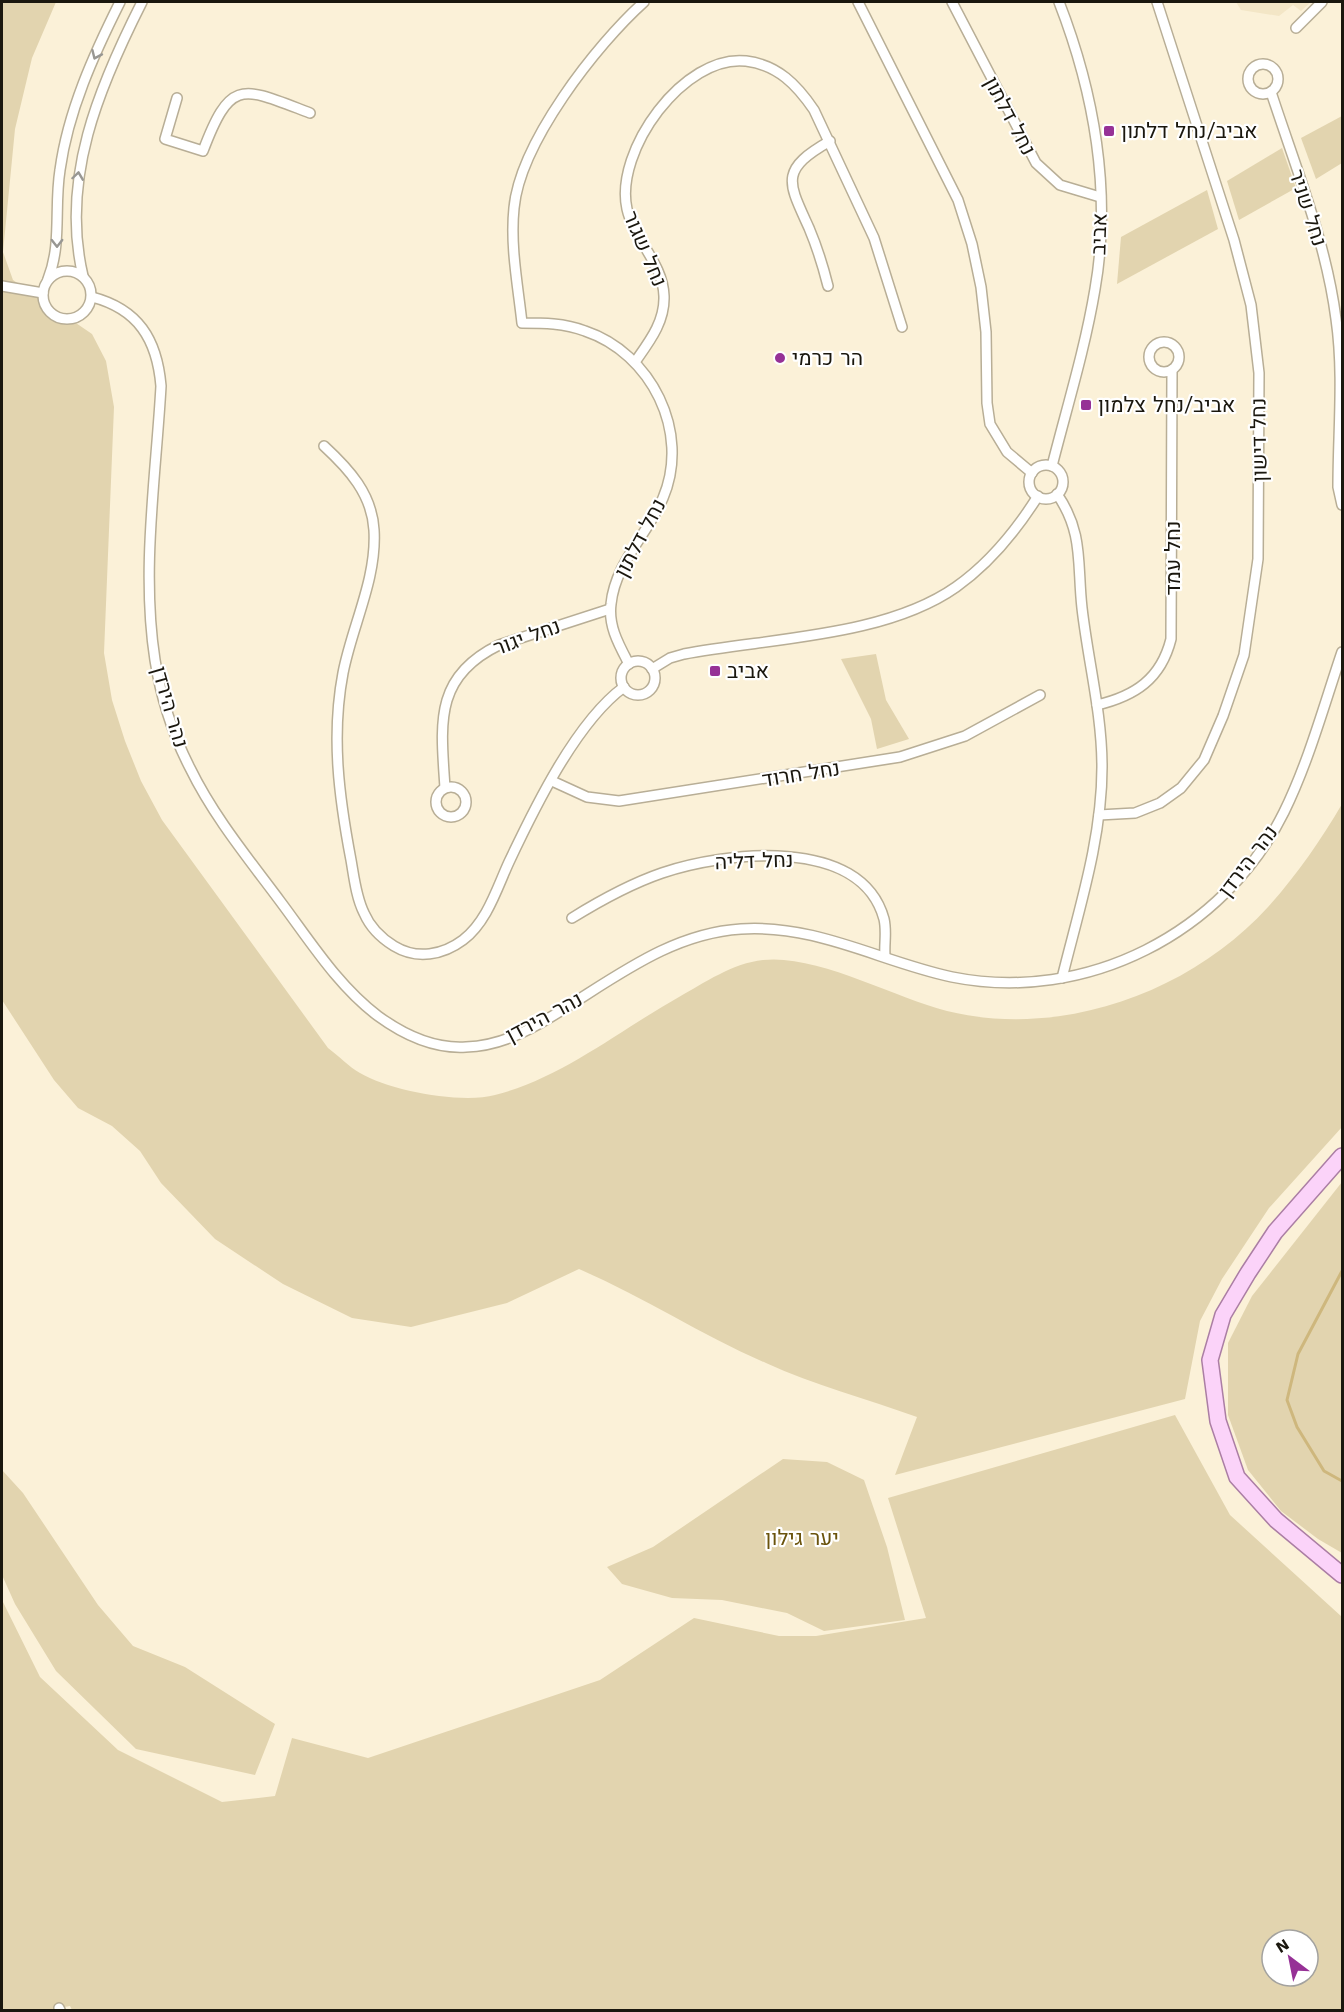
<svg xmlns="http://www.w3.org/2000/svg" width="1344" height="2012" font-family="'Work Sans',Heebo,sans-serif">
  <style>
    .built { fill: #f3e6c6 }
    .green { fill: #e2d4af; fill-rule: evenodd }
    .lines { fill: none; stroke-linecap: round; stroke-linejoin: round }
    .stream { stroke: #ceb77d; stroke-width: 3 }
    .street-casing { stroke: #b8ae96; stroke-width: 12 }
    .primary-casing { stroke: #ab7ea4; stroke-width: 18 }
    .street { stroke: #fff; stroke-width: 9 }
    .primary { stroke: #fbd3f9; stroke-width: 15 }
    .oneway { stroke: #989793 }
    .poi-dot { fill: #963196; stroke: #fff; stroke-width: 2 }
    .labels { text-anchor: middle; stroke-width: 4.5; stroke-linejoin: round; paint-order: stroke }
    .street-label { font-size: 21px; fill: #1a170e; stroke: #fff }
    .poi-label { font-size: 21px; fill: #1a170e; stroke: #fff; text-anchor: start }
    .park-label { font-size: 21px; fill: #6a530c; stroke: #fff }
  </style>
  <rect width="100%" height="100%" fill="#fbf1d8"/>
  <path class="built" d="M1236,2h75l-10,9 -8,-6 -14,11 -38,-6z"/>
  <g class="green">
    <path d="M2,2h54l-24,56 -17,71 -12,123 10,28 79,54 14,27 8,46 -10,246 8,47 13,41 16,40 21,39 166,228c11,8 21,19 32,25 30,18 102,31 135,22 67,-17 125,-65 184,-98 25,-14 54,-34 84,-37 54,-6 130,37 184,51 113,28 243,-18 321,-104 28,-31 53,-67 74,-103v323l-73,81 -47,71 -22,42 -15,78 -290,76 22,-58c-50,-18 -103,-32 -151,-54 -65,-28 -122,-66 -187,-94l-72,34 -96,24 -59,-9 -69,-34 -68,-45 -54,-56 -21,-32 -28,-25 -34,-18 -24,-28 -52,-80z"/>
    <path d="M1342,116v47l-26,16 -15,-41z"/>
    <path d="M1282,148l14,40 -57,32 -12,-39z"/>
    <path d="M1207,190l11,39 -101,55 4,-47z"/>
    <path d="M876,654l10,46 23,39 -32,10 -6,-30 -30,-60z"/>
    <path d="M1342,1182v371l-24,-14 -37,-28 -33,-41 -20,-55v-72l24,-47z"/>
    <path d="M1175,1415l55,100 112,102v393h-1270l-2,-4 -22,4h-46v-410l38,77 78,73 104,52 53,-6 17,-58 76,20 232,-78 94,-62 85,18h37l110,-18 -38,-120zM1272,1940h36v36h-36z"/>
    <path d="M783,1459l44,3 37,18 23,67 18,73 -81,11 -37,-18 -65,-13 -50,-2 -50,-14 -15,-17 46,-20z"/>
    <path d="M2,1470l21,23 75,112 35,41 52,21 90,57 -20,51 -119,-26 -80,-78 -41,-67 -13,-29z"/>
  </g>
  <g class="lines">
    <path class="stream" d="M1342,1271l-44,83 -11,46 10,27 27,44 18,10"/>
    <g class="street-casing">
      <g id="street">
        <path d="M858,2l100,198 14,44 9,43 5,45 1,71 3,21 17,28 25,21"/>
        <path d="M952,2l84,161 24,22 40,12"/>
        <path d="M1296,28l26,-26"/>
        <circle cx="1263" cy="79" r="15"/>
        <path d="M1271,92c24,74 55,149 65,227 8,55 2,113 2,168l4,18"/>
        <path d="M177,98l-12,41 38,12c28,-74 39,-64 107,-38"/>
        <circle cx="67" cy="295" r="24"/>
        <path d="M83,276c-23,-97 16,-189 59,-274"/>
        <path d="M48,279c14,-35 6,-72 12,-109 8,-59 34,-116 60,-168"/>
        <path d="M2,286l41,7"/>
        <path d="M828,286c-5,-20 -11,-39 -19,-58 -21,-46 -30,-58 21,-87"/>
        <path d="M92,297c46,12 65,42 69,89 -5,90 -20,185 -6,274 6,38 18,75 35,108 24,49 58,90 90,133 30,40 58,85 98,115 26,19 56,33 88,31 39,-1 73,-22 104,-42 54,-34 106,-72 171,-76 76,-5 140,33 211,48 134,27 272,-44 332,-165 25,-51 40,-107 58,-160"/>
        <circle cx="1164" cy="357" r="15"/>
        <path d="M635,362c14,-20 30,-40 29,-66 -1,-33 -30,-56 -37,-87 -13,-58 57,-155 119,-148 32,4 51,24 68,49l60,128 28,89"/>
        <path d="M324,446c25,23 48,48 50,84 3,49 -22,96 -31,143 -12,63 -4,124 8,187 3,17 5,37 13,53 6,14 17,25 30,33 23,14 49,9 69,-6 24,-18 34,-52 46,-78 25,-53 67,-140 115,-175"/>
        <circle cx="1046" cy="482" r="17"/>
        <path d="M1052,466c15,-59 33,-117 43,-177 17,-97 -1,-197 -36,-287"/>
        <path d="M1057,494c27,39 20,70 25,114 6,53 20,105 20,159 0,72 -23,142 -40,211"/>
        <circle cx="638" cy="678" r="17"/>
        <path d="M629,664c-10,-19 -21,-38 -18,-60 4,-41 37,-70 52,-106 28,-66 -12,-145 -78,-167 -21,-8 -42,-8 -63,-8 -4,-37 -12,-77 -8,-115 6,-65 82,-163 130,-206"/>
        <path d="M652,669l18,-11 14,-4c85,-16 201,-17 272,-67 34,-24 60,-56 82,-91"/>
        <path d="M1097,705c38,-9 64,-26 74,-66l1,-269"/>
        <path d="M552,781l35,16 32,4 281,-44 65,-21 75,-41"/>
        <circle cx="451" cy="802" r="15"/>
        <path d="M445,788c-4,-63 -12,-111 54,-143l111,-36"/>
        <path d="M1099,815l36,-2 25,-10 21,-15 23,-28 19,-44 21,-61 14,-96 1,-186 -8,-68 -17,-65 -77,-238"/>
        <path d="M572,918c29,-18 58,-34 90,-45 62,-21 199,-38 222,46 3,13 0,24 1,37"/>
        <path d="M59,2008l1,2"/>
      </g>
    </g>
    <g class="primary-casing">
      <path id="primary" d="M1342,1156l-67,76 -27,41 -25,42 -13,45 8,61 19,56 39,43 66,55"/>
    </g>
    <use href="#street" class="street"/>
    <use href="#primary" class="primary"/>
  </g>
  <defs><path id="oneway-chevron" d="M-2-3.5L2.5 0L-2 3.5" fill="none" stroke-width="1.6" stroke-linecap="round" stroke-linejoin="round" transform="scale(1.5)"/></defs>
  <g class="oneway">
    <use href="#oneway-chevron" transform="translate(96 55) rotate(114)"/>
    <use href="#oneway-chevron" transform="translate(78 176) rotate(-82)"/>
    <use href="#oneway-chevron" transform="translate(57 243) rotate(90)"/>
  </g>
  <g class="poi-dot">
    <rect x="1103" y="125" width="12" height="12" rx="3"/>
    <circle cx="780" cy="358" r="6"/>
    <rect x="1080" y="399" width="12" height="12" rx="3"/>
    <rect x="709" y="665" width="12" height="12" rx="3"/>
  </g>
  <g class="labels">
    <g class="street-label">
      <text transform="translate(1010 116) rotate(62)" y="7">נחל דלתון</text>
      <text transform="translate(1308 208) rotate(72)" y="7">נחל שניר</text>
      <text transform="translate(1099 234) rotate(-88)" y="7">אביב</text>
      <text transform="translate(645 249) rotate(67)" y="7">נחל שגור</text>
      <text transform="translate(1259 440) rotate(-91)" y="7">נחל דישון</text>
      <text transform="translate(640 538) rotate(-62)" y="7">נחל דלתון</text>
      <text transform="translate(1173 558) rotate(-90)" y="7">נחל עמד</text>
      <text transform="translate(527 637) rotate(-20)" y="7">נחל יגור</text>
      <text transform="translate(170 707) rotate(74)" y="7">נהר הירדן</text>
      <text transform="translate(801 774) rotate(-9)" y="7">נחל חרוד</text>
      <text transform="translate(754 861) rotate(-2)" y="7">נחל דליה</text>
      <text transform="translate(1248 861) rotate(-53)" y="7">נהר הירדן</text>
      <text transform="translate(544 1017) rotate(-28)" y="7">נהר הירדן</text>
    </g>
    <g class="poi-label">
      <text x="1121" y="138">אביב/נחל דלתון</text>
      <text x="792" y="365">הר כרמי</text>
      <text x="1098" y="412">אביב/נחל צלמון</text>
      <text x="727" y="678">אביב</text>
    </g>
    <g class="park-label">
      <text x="802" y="1545">יער גילון</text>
    </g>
  </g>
  <rect width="1344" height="2012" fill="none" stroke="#1a170e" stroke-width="6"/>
  <g transform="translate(1290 1958) rotate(328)"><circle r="28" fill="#ffffff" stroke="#a3a29f" stroke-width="1.5"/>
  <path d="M0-4.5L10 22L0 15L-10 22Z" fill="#963196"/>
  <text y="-9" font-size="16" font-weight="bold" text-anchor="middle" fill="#1a170e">N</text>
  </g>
</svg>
